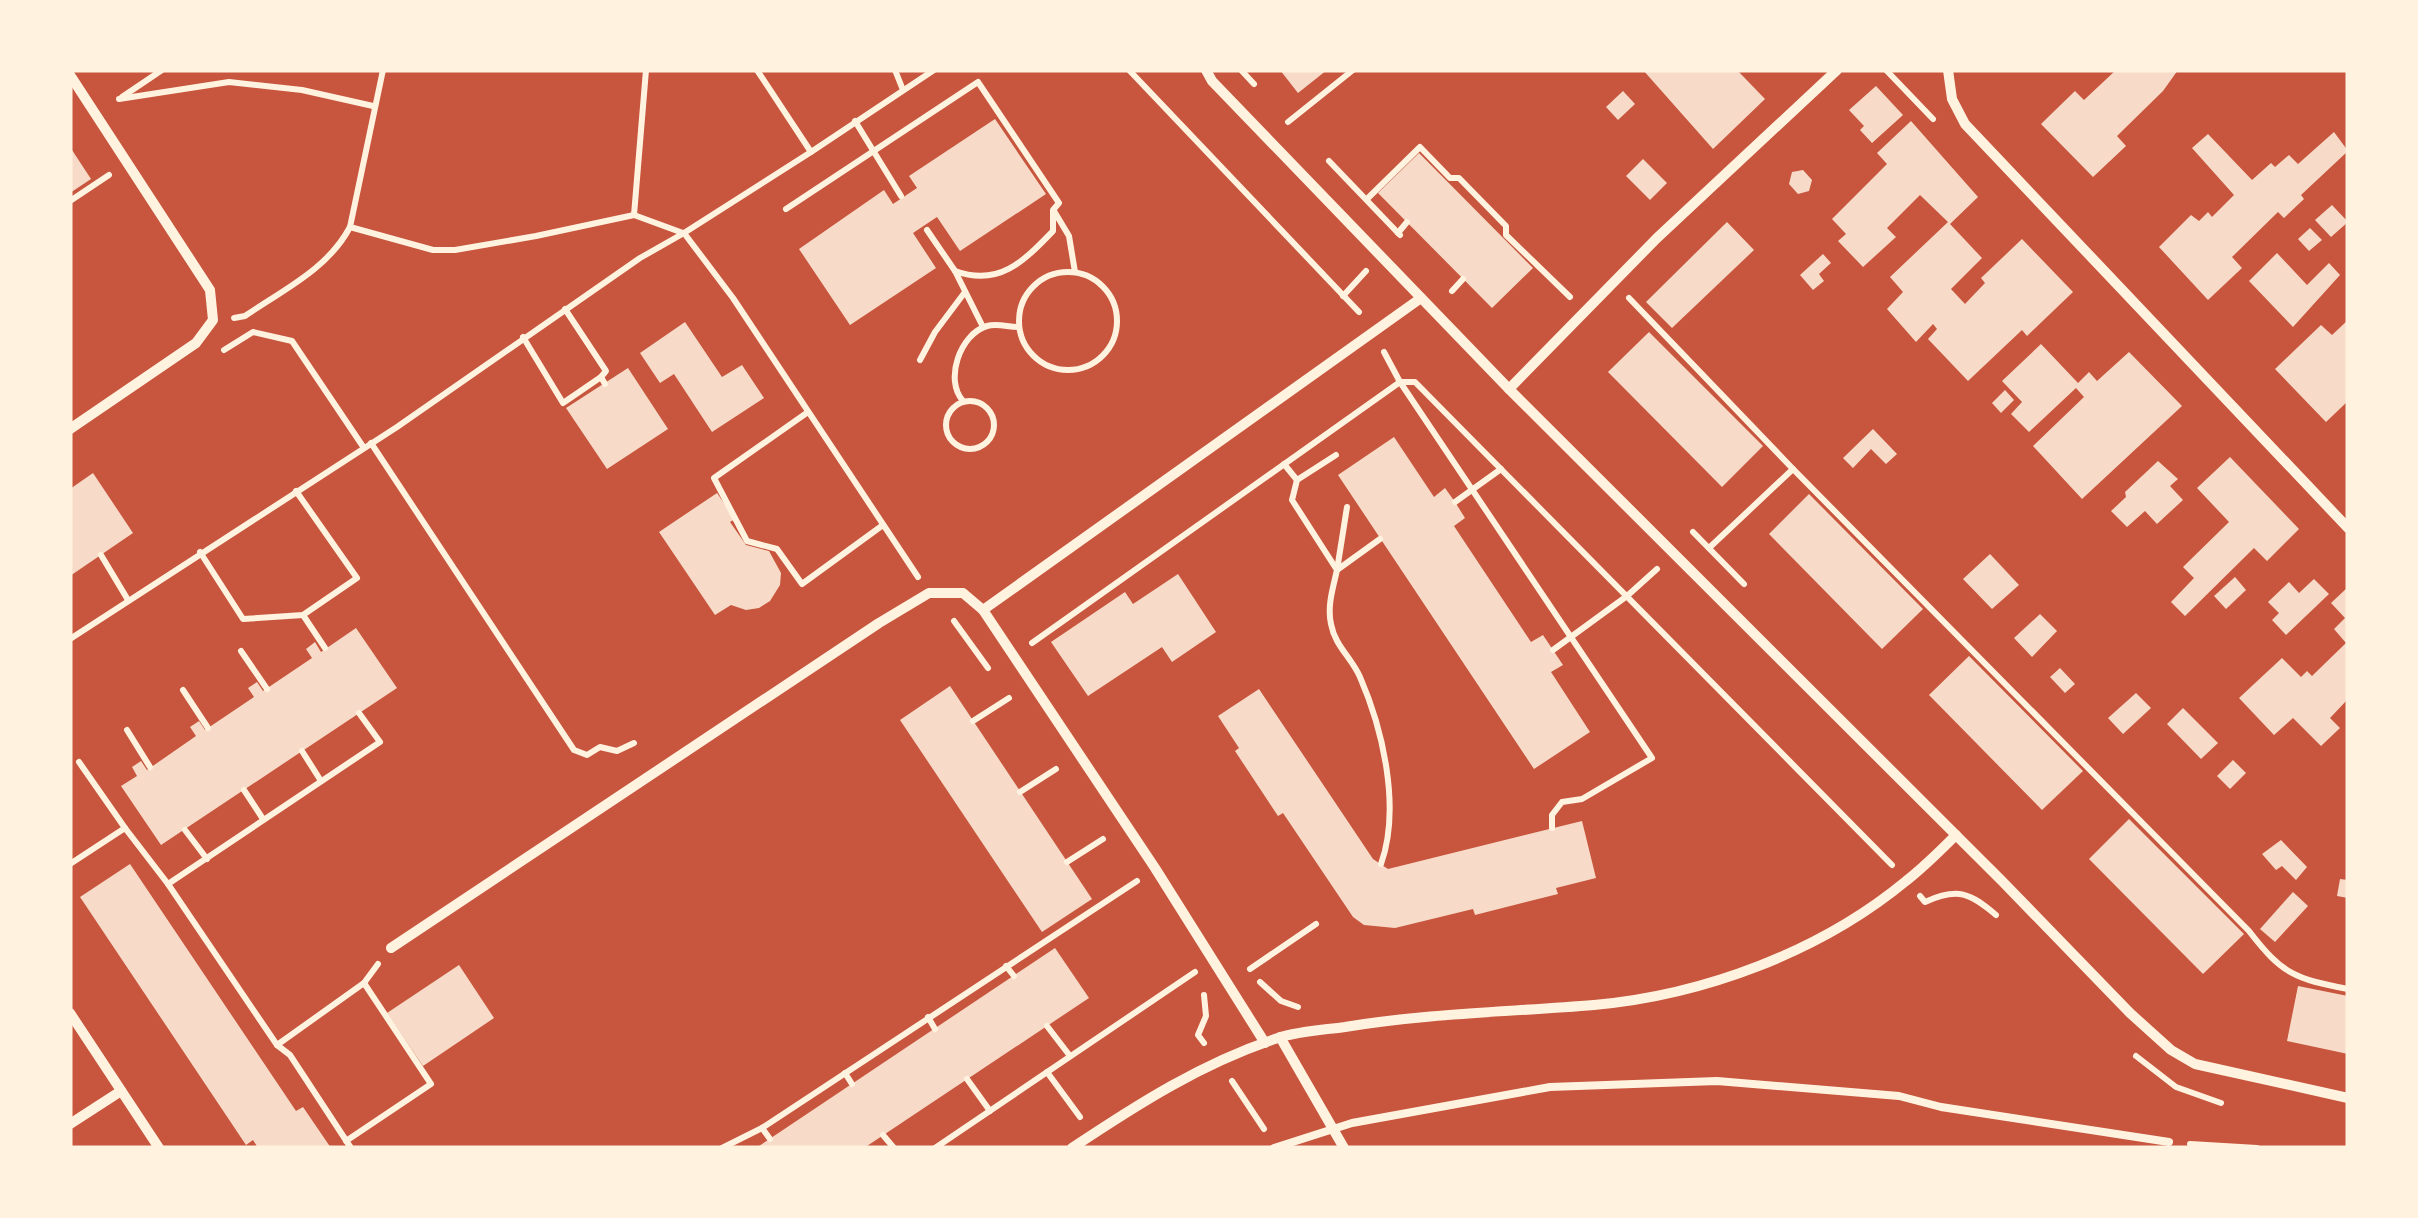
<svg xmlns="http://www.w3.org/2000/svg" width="2418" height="1218" font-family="'PT Sans Narrow',sans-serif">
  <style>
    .building { fill: #f7dbc8 }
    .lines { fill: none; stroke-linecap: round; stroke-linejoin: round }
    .path { stroke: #fff3e0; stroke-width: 6 }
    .service { stroke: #fff3e0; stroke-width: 8 }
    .minor { stroke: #fff3e0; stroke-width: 10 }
  </style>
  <rect width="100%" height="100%" fill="#c8553d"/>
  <g class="building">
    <path d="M1280,70h47l-29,23z"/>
    <path d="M1643,70h94l28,29 -52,50z"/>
    <path d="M2116,70h62l-15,21 -46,45 9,10 -33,31 -52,-53 34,-33 9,9z"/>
    <path d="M1876,86l27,29 -31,28 -12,-13 4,-4 -15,-16z"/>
    <path d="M1623,91l12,13 -17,16 -12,-13z"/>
    <path d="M995,119l51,75 -86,57 -23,-34 -24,16 23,35 -86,57 -51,-76 85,-59 9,14 24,-16 -8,-12z"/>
    <path d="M1911,121l67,76 -28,27 32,34 -31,31 14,15 20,-21 -4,-5 41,-39 51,53 -46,44 -5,-6 -54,51 -40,-42 9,-10 -4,-5 -17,18 -29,-33 16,-17 -13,-15 58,-55 -28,-27 -33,33 9,9 -33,30 -25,-26 8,-7 -14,-15 55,-55 -10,-11z"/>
    <path d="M2334,132l14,19 -47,44 3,4 -20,19 -6,-6 -46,45 10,11 -34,32 -49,-53 32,-32 8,6 9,-9 4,5 22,-22 -42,-47 16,-14 44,46 19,-17 4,4 14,-12 9,9z"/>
    <path d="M70,147l21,32 -21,14z"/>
    <path d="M1419,153l114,115 -41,40 -114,-115z"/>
    <path d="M1643,159l24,24 -17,17 -24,-24z"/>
    <path d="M1803,170l9,10 -3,11 -11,3 -9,-10 3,-12z"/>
    <path d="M2332,205l16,17 -17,15 -16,-17z"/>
    <path d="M1727,222l27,28 -82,78 -26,-26z"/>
    <path d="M2310,228l12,12 -13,11 -11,-12z"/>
    <path d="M2277,253l30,32 22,-22 11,12 -47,52 -44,-46z"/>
    <path d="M1823,254l8,9 -12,11 5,7 -11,9 -13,-15z"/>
    <path d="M2348,320v81l-22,21 -51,-53 46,-44 11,10z"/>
    <path d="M685,322l37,55 20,-12 22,33 -52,34 -38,-58 -14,9 -20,-30z"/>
    <path d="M1649,332l114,114 -41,41 -114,-115z"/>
    <path d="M2041,344l37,39 11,-11 8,9 32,-29 53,54 -100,93 -49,-53 51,-49 -8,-9 -47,44 -18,-18 11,-12 -20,-21z"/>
    <path d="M628,368l40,61 -61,40 -41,-61z"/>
    <path d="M2005,390l9,10 -13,13 -9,-10z"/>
    <path d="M1873,429l24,25 -11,10 -15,-15 -18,19 -10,-10z"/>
    <path d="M1394,437l40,60 11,-9 10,14 10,16 -11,8 77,116 12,-7 20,30 -12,7 39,60 -56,37 -196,-294z"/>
    <path d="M2230,457l69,72 -32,32 -13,-13 -69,68 -14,-14 23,-24 -11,-11 46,-45 -32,-34z"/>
    <path d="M2158,461l20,18 -8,7 13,14 -26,24 -12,-13 -18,16 -16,-16 15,-14 -1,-5z"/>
    <path d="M93,473l40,60 -63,43v-87z"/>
    <path d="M717,493l18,26 -5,3 16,23 23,6 12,22 -1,12 -10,16 -11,7 -13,2 -15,-5 -16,10 -56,-83z"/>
    <path d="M1809,494l114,115 -41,40 -113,-115z"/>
    <path d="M1990,554l29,31 -27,24 -29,-30z"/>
    <path d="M1178,574l38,58 -44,30 -10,-15 -74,49 -37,-54 74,-50 8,12z"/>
    <path d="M2235,577l11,13 -20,19 -12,-13z"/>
    <path d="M2314,579l15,15 -43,41 -14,-15 7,-7 -11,-11 21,-20 10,11z"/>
    <path d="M2348,587v112l-18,19 10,10 -19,18 -28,-28 -19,17 -35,-37 43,-40 19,19 6,-6 5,5 34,-33 -12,-14 11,-11 -14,-15z"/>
    <path d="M2040,614l17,17 -25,26 -18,-19z"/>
    <path d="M356,628l41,60 -236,157 -40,-59 16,-10 -5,-9 9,-6 6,9 49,-34 -6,-9 9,-6 6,9 49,-33 -6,-9 9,-6 6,9 49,-33 -6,-9 9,-7 6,10z"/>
    <path d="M1969,656l114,115 -41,39 -113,-115z"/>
    <path d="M2060,668l15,16 -10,9 -15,-16z"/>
    <path d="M950,686l142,213 -50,33 -142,-212z"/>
    <path d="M1259,689l114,170 15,10 194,-48 14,57 -40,10 2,6 -83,21 -2,-6 -78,19 -31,-3 -11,-8 -70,-104 -5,3 -43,-65 4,-3 -21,-32z"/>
    <path d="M2136,693l15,15 -28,26 -15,-16z"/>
    <path d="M2183,708l35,35 -17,16 -34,-35z"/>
    <path d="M2233,760l13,13 -16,16 -13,-13z"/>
    <path d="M2129,819l115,115 -41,40 -114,-115z"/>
    <path d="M2281,840l26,27 -11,13 -14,-14 -6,4 -14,-16z"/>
    <path d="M130,864l166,247 7,-4 28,41h-73l-5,-8 -7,5 -166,-248z"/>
    <path d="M2340,879l8,1v18l-11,-2z"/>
    <path d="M2293,892l15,14 -33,36 -15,-13z"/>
    <path d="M1055,948l34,50 -225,150h-108z"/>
    <path d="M459,965l35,53 -71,48 -36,-53z"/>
    <path d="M2298,986l50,10v58l-61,-13z"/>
  </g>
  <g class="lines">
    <g class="path">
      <path d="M757,70l54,82 -127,81 49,65 185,279"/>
      <path d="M895,70l8,20"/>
      <path d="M1129,70l230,242"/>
      <path d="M1241,70l13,14"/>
      <path d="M1886,70l47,49"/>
      <path d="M122,97l40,-27"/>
      <path d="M119,99l110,-17 73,8 71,16"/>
      <path d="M855,121l46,75"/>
      <path d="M1288,122l65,-52"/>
      <path d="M811,152l123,-82"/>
      <path d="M1329,161l71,74"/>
      <path d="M1367,199l53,-52 30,31h9l47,48v9l64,62"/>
      <path d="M70,201l39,-26"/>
      <path d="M786,209l192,-127 81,121 -6,7v21c-30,31 -54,56 -98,40"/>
      <path d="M1054,211l15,25 6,36"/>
      <path d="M634,215l12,-145"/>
      <path d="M350,227l83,23h22l81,-14 98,-21 49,18"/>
      <path d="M927,230l28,41 28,56"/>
      <path d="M1398,233l9,-11"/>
      <circle cx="1068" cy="321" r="49"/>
      <path d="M1452,291l11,-12"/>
      <path d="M1343,296l23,-25"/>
      <path d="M1629,298l164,171 456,462c33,43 46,48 99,58"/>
      <path d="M565,309l41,62 -5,6 4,7"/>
      <path d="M234,318l11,-2c38,-26 83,-47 105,-89l33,-157"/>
      <path d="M523,337l40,66 38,-26"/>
      <path d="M224,350l29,-18 39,9 72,107"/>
      <path d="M1384,352l16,30h15l477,483"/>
      <path d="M920,360l15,-28 30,-40"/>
      <path d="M963,401c-19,-21 -3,-67 24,-75 10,-3 21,1 32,1"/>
      <circle cx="970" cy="425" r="24"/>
      <path d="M808,412l-94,66 33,63 30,8 25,35 81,-59"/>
      <path d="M371,443l203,307 13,5 13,-8 17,4 17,-8"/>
      <path d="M1336,455l-39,25 -5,20 45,70c-4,18 -10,36 -6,54 4,22 20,33 29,53 23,53 41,131 21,187"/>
      <path d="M1284,464l13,16"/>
      <path d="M1455,502l46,-33"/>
      <path d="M1347,507l-10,63 43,-31"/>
      <path d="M1693,532l51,52"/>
      <path d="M1709,548l84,-79"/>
      <path d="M200,552l43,67 60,-4 54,-37 -61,-87"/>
      <path d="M101,555l27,45"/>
      <path d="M303,615l22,33"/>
      <path d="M954,621l34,47"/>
      <path d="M70,639l327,-212 243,-169 44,-25"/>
      <path d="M1032,643l368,-261 252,376 -70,41 -20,3 -10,13v13"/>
      <path d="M1553,650l74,-54 30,-27"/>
      <path d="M241,651l26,38"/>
      <path d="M183,690l25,38"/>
      <path d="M973,721l36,-23"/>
      <path d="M127,730l23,37"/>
      <path d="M302,751l19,30"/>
      <path d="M79,762l46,66"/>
      <path d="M244,790l19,29"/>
      <path d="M1020,792l36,-23"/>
      <path d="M185,830l22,29"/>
      <path d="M1067,862l36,-23"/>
      <path d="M70,864l55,-36 43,56 109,161 13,10 61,93"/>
      <path d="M168,884l212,-142 -21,-29"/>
      <path d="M1920,896l5,6c33,-15 45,-9 71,13"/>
      <path d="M1006,966l8,10"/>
      <path d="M1250,969l66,-45"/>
      <path d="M1260,982l21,19 17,6"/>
      <path d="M364,983l14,-19"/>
      <path d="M928,1017l7,12"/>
      <path d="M1047,1026l23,30"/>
      <path d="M1204,1043l-6,-8 8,-19 -2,-21"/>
      <path d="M277,1045l87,-62 67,101 -85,57"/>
      <path d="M2136,1056l40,31 45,16"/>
      <path d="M1047,1072l33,45"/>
      <path d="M845,1073l7,11"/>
      <path d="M967,1079l23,32"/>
      <path d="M1232,1081l32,48"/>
      <path d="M762,1128l8,11"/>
      <path d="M883,1135l11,13"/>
      <path d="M2190,1144l67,4"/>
      <path d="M722,1148l40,-20 375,-247"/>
      <path d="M935,1148l260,-176"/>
    </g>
    <path class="service" d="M1274,1148l78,-25 198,-36 167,-6 182,15 42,11 228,35"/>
    <g class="minor">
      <path d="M1206,70l6,11 297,308 493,492 128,132 41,37 24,14 153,34"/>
      <path d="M1948,70l4,29 13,25 383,404"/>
      <path d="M70,75l140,215 3,30 -17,23 -126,86"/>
      <path d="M1509,389l148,-151 180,-168"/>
      <path d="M983,610l438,-312"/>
      <path d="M391,948l488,-325 50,-30h34l20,17 172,258 110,175"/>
      <path d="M70,1013l89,135"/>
      <path d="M1280,1037l64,111"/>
      <path d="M70,1124l51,-33"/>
      <path d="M1072,1148c66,-44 130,-85 206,-110 21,-7 45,-8 67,-11 83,-14 165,-15 249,-22 110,-10 226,-53 312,-124 18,-14 34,-30 50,-46"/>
    </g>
  </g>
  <rect width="2418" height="1218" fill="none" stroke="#fff3e0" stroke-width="145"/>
</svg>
